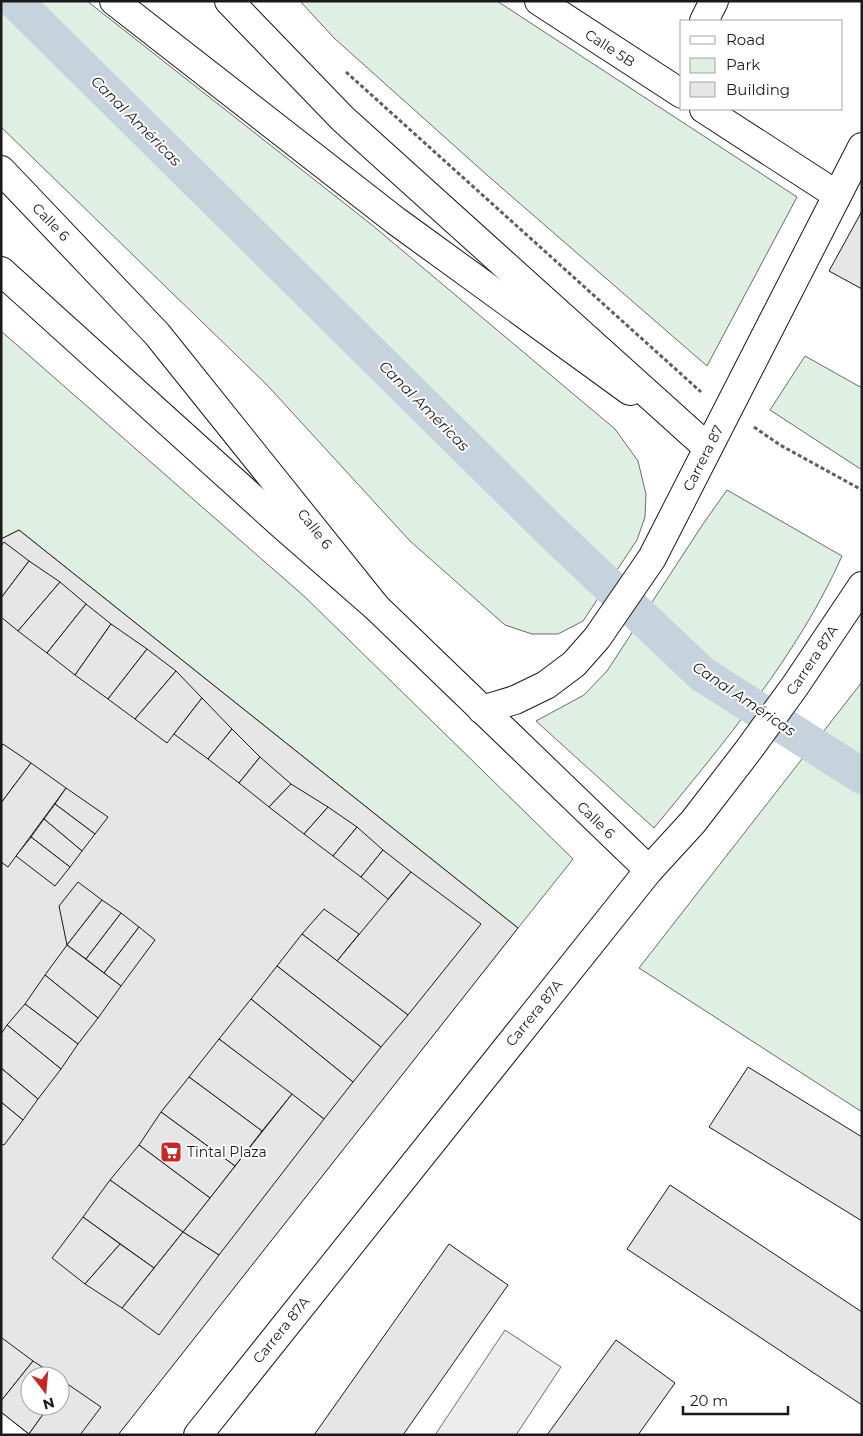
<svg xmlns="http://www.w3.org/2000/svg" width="863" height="1436" font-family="Montserrat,sans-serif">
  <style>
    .green { fill: #e0efe3; stroke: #6a6a6a }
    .parking { fill: #ededed; stroke: #6a6a6a }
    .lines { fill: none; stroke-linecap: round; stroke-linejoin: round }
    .canal { stroke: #c6d2dc; stroke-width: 36 }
    .building { fill: #e6e6e6; stroke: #1a1a1a; fill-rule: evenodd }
    .minor-casing { stroke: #1a1a1a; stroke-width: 30 }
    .major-casing { stroke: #1a1a1a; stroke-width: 30 }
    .path { stroke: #5f5f5f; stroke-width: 3; stroke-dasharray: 4 2.5; stroke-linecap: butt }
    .minor { stroke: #fff; stroke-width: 28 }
    .major { stroke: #fff; stroke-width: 28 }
    .labels { text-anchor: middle; stroke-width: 4; stroke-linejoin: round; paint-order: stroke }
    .street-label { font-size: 14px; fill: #1a1a1a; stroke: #fff }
    .poi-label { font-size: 14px; fill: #1a1a1a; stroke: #fff; text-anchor: start }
    .water-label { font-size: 15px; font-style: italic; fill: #1a1a1a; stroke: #fff }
  </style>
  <rect width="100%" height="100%" fill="#fff"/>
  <g class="green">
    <path d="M1,1h86l285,224 243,204 23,32 8,33 -1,23 -8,23 -54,81 -25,13h-26l-27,-9 -95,-84 -143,-156 -266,-258z"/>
    <path d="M300,1h197l300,196 -90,169 -220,-191 -153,-137z"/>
    <path d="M1,331l304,266 268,262 -55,69 -499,-398 -18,9z"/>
    <path d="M805,356l57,32v82l-92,-60z"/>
    <path d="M727,490l115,66c-44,99 -119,188 -188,272l-118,-107 48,-26 23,-24 96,-147z"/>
    <path d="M862,682v430l-223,-144z"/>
  </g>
  <path class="parking" d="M505,1330l56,37 -45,68h-81z"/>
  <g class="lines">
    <path class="canal" d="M15,1l534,528 153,145 160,102"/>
  </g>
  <g class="building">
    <path d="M862,211v78l-33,-18z"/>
    <path d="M19,530l499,398 -400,507h-88l-29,-23v-873zM30,1376h30v30h-30z"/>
    <path d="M4,542l25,19 -28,37v-52z"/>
    <path d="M29,561l31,21 -42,49 -17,-14v-19z"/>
    <path d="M60,582l26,22 -39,49 -29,-22z"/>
    <path d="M86,604l25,20 -36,51 -28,-22z"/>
    <path d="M111,624l36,25 -39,50 -33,-24z"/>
    <path d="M147,649l29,22 -41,48 -27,-20z"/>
    <path d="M176,671l26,27 -35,45 -32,-24z"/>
    <path d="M202,698l30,31 -24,30 -34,-25z"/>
    <path d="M232,729l28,28 -21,26 -31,-24z"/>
    <path d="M3,744l28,19 -30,40v-56z"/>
    <path d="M260,757l31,27 -22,23 -30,-24z"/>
    <path d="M31,763l35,25 -58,79 -7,-5v-59z"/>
    <path d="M291,784l37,23 -24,27 -35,-27z"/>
    <path d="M66,788l42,29 -13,17 -40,-30z"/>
    <path d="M55,804l40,30 -13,17 -38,-32z"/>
    <path d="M328,807l29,20 -24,29 -29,-22z"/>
    <path d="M44,819l38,32 -12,16 -39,-30z"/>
    <path d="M357,827l26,23 -22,27 -28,-21z"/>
    <path d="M31,837l39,30 -15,19 -39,-30z"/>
    <path d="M383,850l28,22 -23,27 -27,-22z"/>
    <path d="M411,872l70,52 -73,91 -71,-54z"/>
    <path d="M78,882l24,18 -35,45 -8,-39z"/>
    <path d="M102,900l19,13 -35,46 -19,-14z"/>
    <path d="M324,909l35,25 -22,27 -35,-27z"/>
    <path d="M121,913l18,14 -35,46 -18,-14z"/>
    <path d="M139,927l16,13 -34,46 -17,-13z"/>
    <path d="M302,934l106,81 -27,32 -104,-81z"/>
    <path d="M67,945l54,41 -23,32 -53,-43z"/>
    <path d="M277,966l104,81 -28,35 -102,-83z"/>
    <path d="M45,975l53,43 -20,26 -53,-40z"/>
    <path d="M251,999l102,83 -29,37 -105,-80z"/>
    <path d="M25,1004l53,40 -17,25 -54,-44z"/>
    <path d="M7,1025l54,44 -23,30 -37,-31v-34z"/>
    <path d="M219,1039l73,55 -30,37 -73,-54z"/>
    <path d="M748,1067l114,70v84l-153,-94z"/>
    <path d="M1,1068l37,31 -15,21 -22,-18z"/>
    <path d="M189,1077l73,54 -27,35 -74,-54z"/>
    <path d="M292,1094l32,25 -105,136 -36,-23z"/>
    <path d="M1,1102l22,18 -19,25 -3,-1z"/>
    <path d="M161,1112l74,54 -25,32 -71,-53z"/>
    <path d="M139,1145l71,53 -27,34 -73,-52z"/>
    <path d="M110,1180l73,52 -29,36 -71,-51z"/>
    <path d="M670,1185l192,127v93l-235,-156z"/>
    <path d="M83,1217l37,27 -35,40 -33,-26z"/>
    <path d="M183,1232l36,23 -60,80 -37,-27z"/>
    <path d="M120,1244l34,24 -32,40 -37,-24z"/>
    <path d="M449,1244l59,41 -105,150h-89z"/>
    <path d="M2,1338l31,23 -32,40v-62z"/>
    <path d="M616,1340l59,43 -37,52h-91z"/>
    <path d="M33,1361l23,15h-26v30h19l-20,28 -28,-22v-11z"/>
    <path d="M60,1379l6,4 -6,9z"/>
    <path d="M66,1383l35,24 -21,28h-50l-1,-1 20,-28h11v-14z"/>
  </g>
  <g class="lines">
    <g class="minor-casing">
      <g id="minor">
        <path d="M114,1l282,220 234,170"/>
        <path d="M539,1l143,93"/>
        <path d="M704,21l10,-20"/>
        <path d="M704,109l133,86"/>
        <path d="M1,170l156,164 219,273 273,263"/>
        <path d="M482,710l33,-10 31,-15 28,-21 23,-26 55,-80 210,-411"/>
        <path d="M198,1435l451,-565 44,-48 54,-70 48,-66 67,-100"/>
      </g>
    </g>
    <g class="major-casing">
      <g id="major">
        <path d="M229,1l114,118 365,329"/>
        <path d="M1,271l279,252 96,84"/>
      </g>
    </g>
    <g class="path">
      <path d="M346,72l355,320"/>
      <path d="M754,427l26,18 82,45"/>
    </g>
    <use href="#minor" class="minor"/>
    <use href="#major" class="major"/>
  </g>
  <defs>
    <g id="supermarket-square" transform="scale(1.125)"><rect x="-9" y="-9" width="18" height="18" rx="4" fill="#c62828" stroke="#fff"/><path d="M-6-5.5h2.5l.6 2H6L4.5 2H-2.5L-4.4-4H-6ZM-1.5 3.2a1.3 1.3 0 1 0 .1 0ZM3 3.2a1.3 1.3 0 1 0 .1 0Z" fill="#fff"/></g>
  </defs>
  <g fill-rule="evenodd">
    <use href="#supermarket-square" x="171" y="1152"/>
  </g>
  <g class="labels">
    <g class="street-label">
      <text transform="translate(610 48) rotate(33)" y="5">Calle 5B</text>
      <text transform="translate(51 222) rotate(46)" y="5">Calle 6</text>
      <text transform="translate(703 458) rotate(-63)" y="5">Carrera 87</text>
      <text transform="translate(315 529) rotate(52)" y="5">Calle 6</text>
      <text transform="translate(812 660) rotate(-56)" y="5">Carrera 87A</text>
      <text transform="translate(596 820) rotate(44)" y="5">Calle 6</text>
      <text transform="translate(534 1013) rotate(-51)" y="5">Carrera 87A</text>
      <text transform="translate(281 1330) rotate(-51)" y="5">Carrera 87A</text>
    </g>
    <g class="poi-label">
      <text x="187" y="1157">Tintal Plaza</text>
    </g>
    <g class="water-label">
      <text transform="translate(136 121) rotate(45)" y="5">Canal Américas</text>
      <text transform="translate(424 406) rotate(45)" y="5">Canal Américas</text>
      <text transform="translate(744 699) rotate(34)" y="5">Canal Américas</text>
    </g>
  </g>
  <rect width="863" height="1436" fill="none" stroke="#1a1a1a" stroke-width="5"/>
  <rect x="680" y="20" width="162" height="90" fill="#ffffff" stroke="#a3a3a3"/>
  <rect x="690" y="36" width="25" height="8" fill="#ffffff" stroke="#a3a3a3"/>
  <text x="726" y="45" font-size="15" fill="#1a1a1a">Road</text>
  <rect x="690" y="58" width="25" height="15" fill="#e0efe3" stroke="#a3a3a3"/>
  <text x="726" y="70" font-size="15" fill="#1a1a1a">Park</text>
  <rect x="690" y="82" width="25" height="15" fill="#e6e6e6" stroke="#a3a3a3"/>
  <text x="726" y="95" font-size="15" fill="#1a1a1a">Building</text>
  <g transform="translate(45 1391) rotate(164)"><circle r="24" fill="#ffffff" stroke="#a3a3a3"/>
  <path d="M0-4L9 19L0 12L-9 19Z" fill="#c62828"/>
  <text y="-8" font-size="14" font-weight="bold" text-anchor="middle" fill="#1a1a1a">N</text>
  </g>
  <path d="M683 1406v8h105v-8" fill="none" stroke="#1a1a1a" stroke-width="2.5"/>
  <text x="690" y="1406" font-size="15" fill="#1a1a1a" stroke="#ffffff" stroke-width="4" paint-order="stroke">20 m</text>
</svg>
